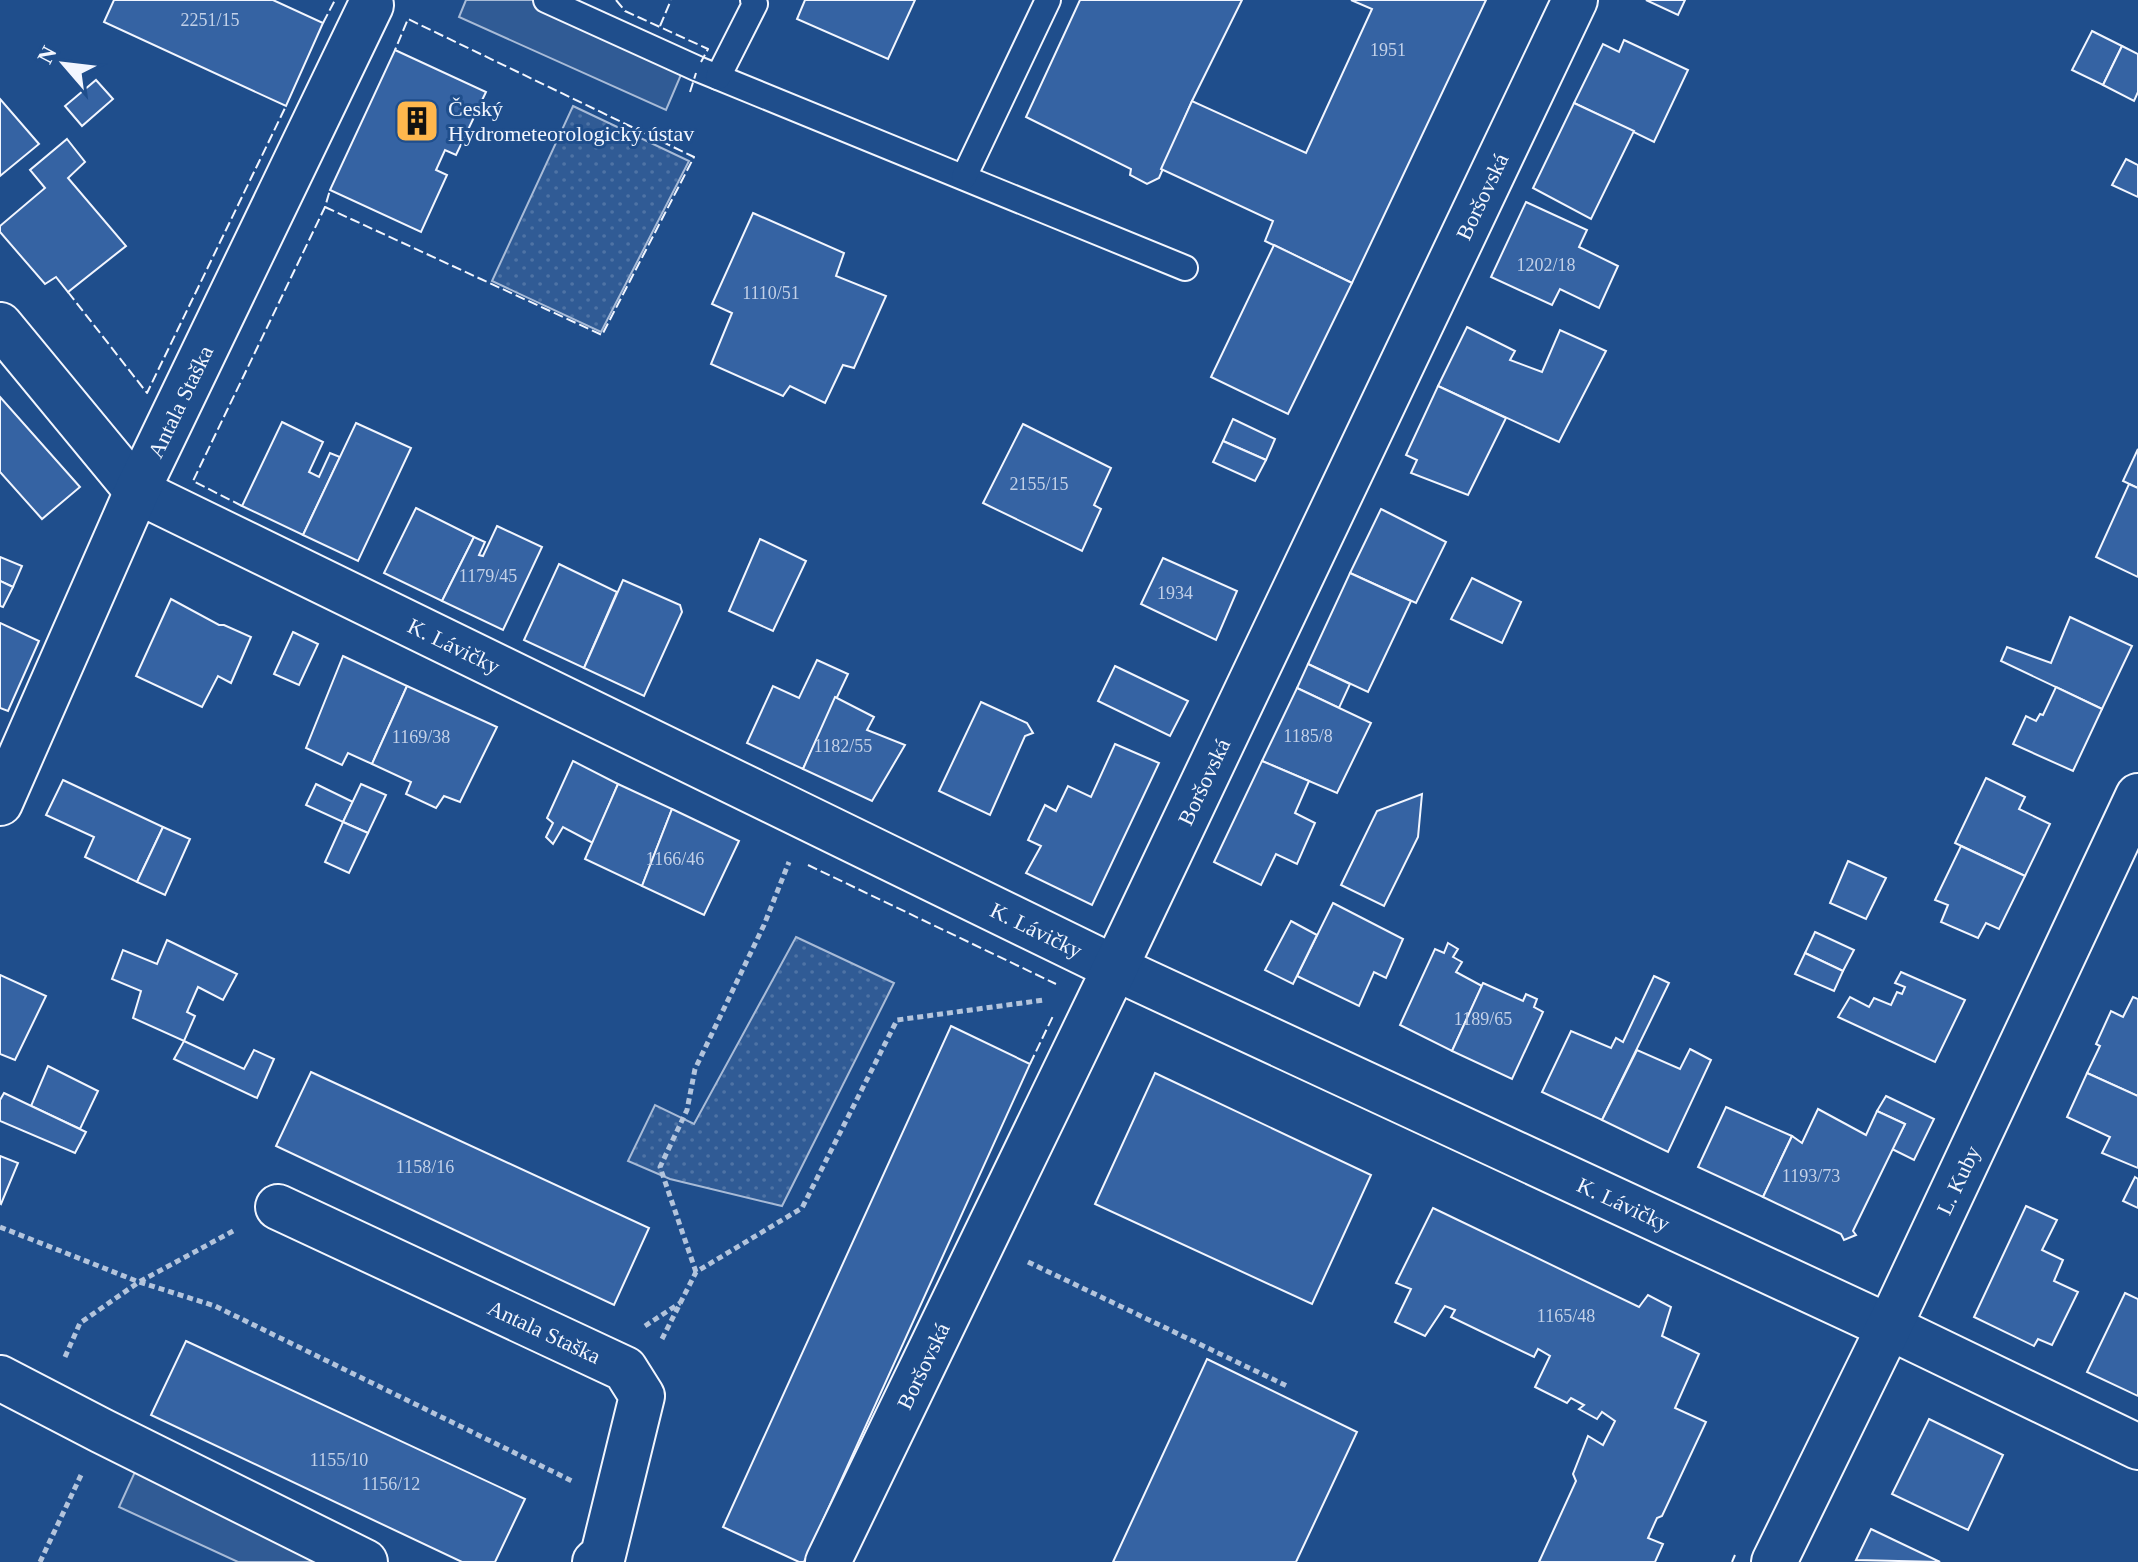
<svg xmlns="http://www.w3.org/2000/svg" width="2138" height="1562" font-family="'Times New Roman',serif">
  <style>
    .green { fill: url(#green-dots); stroke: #a8bbd7; stroke-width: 2 }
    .pitch { fill: #305b95; stroke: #a8bbd7; stroke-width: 2 }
    .building { fill: #3563a3; stroke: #f2f6ff; stroke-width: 2 }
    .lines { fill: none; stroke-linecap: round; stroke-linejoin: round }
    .service-casing { stroke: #f2f6ff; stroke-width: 28 }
    .minor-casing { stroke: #f2f6ff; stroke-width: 48 }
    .path { stroke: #b3c4dc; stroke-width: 5; stroke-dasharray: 6 4; stroke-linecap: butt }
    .service { stroke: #1f4e8c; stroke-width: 24 }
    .minor { stroke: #1f4e8c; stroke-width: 44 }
    .fence { stroke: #f2f6ff; stroke-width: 2; stroke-dasharray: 10 4; stroke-linecap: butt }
    .labels { text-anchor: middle; stroke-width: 6; stroke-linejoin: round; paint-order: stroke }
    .number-label { font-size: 18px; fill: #c3d1e8 }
    .poi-label { font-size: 22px; fill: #f2f6ff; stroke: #1f4e8c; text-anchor: start }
    .street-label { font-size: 22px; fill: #f2f6ff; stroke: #1f4e8c }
  </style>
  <defs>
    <pattern id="green-dots" width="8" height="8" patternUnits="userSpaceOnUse" patternTransform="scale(2)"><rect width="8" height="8" fill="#305b95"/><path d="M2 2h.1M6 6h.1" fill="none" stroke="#4e73a5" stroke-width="1.8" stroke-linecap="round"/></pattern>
  </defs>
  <rect width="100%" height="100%" fill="#1f4e8c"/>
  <g class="green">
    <path d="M573,106l116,55 -88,171 -109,-51z"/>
    <path d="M796,937l98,46 -112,223 -112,-27 -42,-18 27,-56 39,19z"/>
  </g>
  <g class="pitch">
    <path d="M466,0h80l140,63 -20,47 -207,-93z"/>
    <path d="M144,1452l221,110h-127l-119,-55z"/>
  </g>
  <g class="building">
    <path d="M114,0h159l50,23 -37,83 -182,-84z"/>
    <path d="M805,0h110l-27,59 -91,-40z"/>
    <path d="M1080,0h162l-50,101 -33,77 -12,6 -17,-9 1,-6 -105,-52z"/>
    <path d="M1351,0h135l-134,283 -87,-42 8,-20 -112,-52 31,-68 114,52 66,-144z"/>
    <path d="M1646,0h39l-7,15z"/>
    <path d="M2092,31l30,15 -19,39 -31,-15z"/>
    <path d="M1624,40l64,30 -34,72 -80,-39 29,-59 16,8z"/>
    <path d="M2122,46l16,8v38l-4,9 -31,-16z"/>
    <path d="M395,50l91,42 -30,63 -11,-5 -9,20 11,5 -26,57 -91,-42z"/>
    <path d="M96,80l17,19 -31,27 -17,-20z"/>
    <path d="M0,99l39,45 -39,32z"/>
    <path d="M1574,103l60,28 -43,88 -58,-31z"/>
    <path d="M67,139l18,23 -17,16 58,68 -58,46 -12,-15 -11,7 -45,-52v-6l45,-38 -15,-18z"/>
    <path d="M2126,159l12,6v32l-26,-12z"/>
    <path d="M1526,202l61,28 -8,17 39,19 -19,42 -39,-19 -8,16 -61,-28z"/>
    <path d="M753,213l91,40 -8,23 50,20 -32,72 -11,-3 -18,38 -35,-17 -7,10 -72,-32 21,-51 -20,-9z"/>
    <path d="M1274,245l78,38 -64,131 -77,-37z"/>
    <path d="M1467,327l48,24 -5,9 32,12 18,-42 46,21 -47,91 -121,-56z"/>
    <path d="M1438,386l68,32 -38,77 -57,-22 6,-13 -11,-5z"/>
    <path d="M0,397l80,90 -38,32 -42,-47z"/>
    <path d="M1233,419l42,20 -9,21 -43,-19z"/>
    <path d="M282,422l41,20 -14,30 10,5 11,-24 10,4 -37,78 -61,-29z"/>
    <path d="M356,423l55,25 -53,113 -55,-26z"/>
    <path d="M1023,424l88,44 -17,37 7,4 -19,42 -99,-48z"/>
    <path d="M1223,441l43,19 -11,21 -42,-19z"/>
    <path d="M2138,449v39l-15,-7z"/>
    <path d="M2129,484l9,4v89l-42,-20z"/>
    <path d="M416,508l58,29 -32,64 -58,-28z"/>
    <path d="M1381,509l65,33 -30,61 -66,-30z"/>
    <path d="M497,526l45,21 -39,83 -61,-29 32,-64 11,5 -6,13 4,1z"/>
    <path d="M760,539l46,22 -33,70 -44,-20z"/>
    <path d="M0,557l22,9 -9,21 -13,-6z"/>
    <path d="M1163,558l74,33 -21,49 -75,-36z"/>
    <path d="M559,564l58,28 -33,76 -60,-28z"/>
    <path d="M1350,573l61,28 -43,91 -60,-28z"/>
    <path d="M1472,578l49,24 -19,41 -51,-24z"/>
    <path d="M623,580l57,25 2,7 -38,84 -60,-28z"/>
    <path d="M0,581l13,6 -10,20 -3,-1z"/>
    <path d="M171,599l48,26h5l27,12 -20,46 -13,-7 -16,31 -66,-31z"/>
    <path d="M2070,617l62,29 -30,63 -101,-48 6,-14 44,16z"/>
    <path d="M0,623l39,18 -31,70 -8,-3z"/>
    <path d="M293,632l25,12 -19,41 -25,-11z"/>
    <path d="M343,656l64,30 -35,78 -24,-11 -6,12 -36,-17z"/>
    <path d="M817,660l31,14 -45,95 -56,-26 26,-57 26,12z"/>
    <path d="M1308,664l42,20 -11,24 -42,-20z"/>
    <path d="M1115,666l73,35 -18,35 -72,-35z"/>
    <path d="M407,686l90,41 -37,75 -16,-6 -8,12 -30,-14 5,-12 -39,-18z"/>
    <path d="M2056,687l46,22 -29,62 -60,-27 13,-28 10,5 4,-7 3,1z"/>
    <path d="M1297,688l74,35 -34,70 -75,-32z"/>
    <path d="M835,697l39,20 -7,13 38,15 -33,56 -69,-32z"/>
    <path d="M981,702l46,21 6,10 -8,3 -35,79 -51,-24z"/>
    <path d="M1115,744l44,19 -67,142 -66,-32 15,-27 -13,-6 17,-35 11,6 12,-25 23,11z"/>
    <path d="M573,761l45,23 -25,59 -30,-16 -10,17 -7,-7 7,-14 -6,-5z"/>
    <path d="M1262,761l47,20 -14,32 20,10 -18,41 -21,-10 -15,31 -47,-23z"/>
    <path d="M1986,778l39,19 -6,12 31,15 -25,52 -70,-33z"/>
    <path d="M63,780l100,47 -26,55 -52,-25 9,-20 -48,-22z"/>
    <path d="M316,784l37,18 -10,20 -37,-17z"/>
    <path d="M361,784l25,11 -18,38 -25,-11z"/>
    <path d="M618,784l54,25 -30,77 -57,-27z"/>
    <path d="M1422,794l-4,43 -34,69 -43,-21 36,-74z"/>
    <path d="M672,809l67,32 -35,74 -62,-29z"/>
    <path d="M343,822l25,11 -19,40 -24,-11z"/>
    <path d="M163,827l27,12 -25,56 -28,-13z"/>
    <path d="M1961,846l64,30 -26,53 -13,-6 -8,15 -37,-16 7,-17 -13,-5z"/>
    <path d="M1848,861l38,17 -20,41 -36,-16z"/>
    <path d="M1333,903l70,36 -17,39 -12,-6 -15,34 -62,-30z"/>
    <path d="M1291,921l26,14 -24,49 -28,-14z"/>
    <path d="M1815,932l39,18 -11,21 -38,-18z"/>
    <path d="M167,940l70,34 -14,26 -25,-13 -11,25 8,4 -11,25 -51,-23 8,-27 -29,-12 11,-29 34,14z"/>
    <path d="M1448,943l10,6 -5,8 9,5 -6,10 26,14 -30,65 -52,-26 35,-76 9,4z"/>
    <path d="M1805,953l38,18 -9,20 -39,-17z"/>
    <path d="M1901,972l64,28 -30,62 -97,-45 12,-20 19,10 5,-9 17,7 6,-13 5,2 3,-7 -10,-4z"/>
    <path d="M0,975l46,21 -31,64 -15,-6z"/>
    <path d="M1654,976l15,7 -67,137 -60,-28 29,-61 40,17 5,-10 7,4z"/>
    <path d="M1483,983l40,18 3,-7 11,5 -3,8 9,5 -31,67 -60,-28z"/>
    <path d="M2133,997l5,2v97l-51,-23 13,-27 -4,-2 15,-33 12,6z"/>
    <path d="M951,1026l79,38 -226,498h-5l-76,-35z"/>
    <path d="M184,1041l60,28 10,-19 20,9 -17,39 -83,-39z"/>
    <path d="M1690,1049l21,11 -43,92 -66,-32 35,-70 43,19z"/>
    <path d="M48,1066l50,25 -18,38 -49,-23z"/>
    <path d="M311,1072l338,156 -35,77 -338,-159z"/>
    <path d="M1155,1073l216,102 -59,129 -217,-100z"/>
    <path d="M2087,1073l51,23v72l-36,-15 8,-16 -43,-20z"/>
    <path d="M4,1093l82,39 -11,21 -75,-32v-21z"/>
    <path d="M1886,1096l48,23 -20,41 -22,-11 13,-25 -28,-13z"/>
    <path d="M1726,1107l66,29 -29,61 -65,-30z"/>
    <path d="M1818,1109l48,26 11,-24 28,13 -52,107 3,4 -12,5 -3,-6 -78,-37 29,-61 10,7z"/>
    <path d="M0,1156l18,7 -17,41 -1,-1z"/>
    <path d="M2135,1177l3,2v29l-15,-7z"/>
    <path d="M2026,1206l31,14 -15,30 21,10 -9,21 24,11 -26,53 -14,-6 -4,7 -60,-29z"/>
    <path d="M1433,1208l206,99 9,-12 23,12 -9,29 37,18 -24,54 31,14 -44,94 -5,2 -9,20 15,6 -8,18h-116l37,-81 -3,-7 15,-38 15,9 12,-24 -13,-9 -5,7 -18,-10 5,-4 -13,-7 -4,5 -32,-16 15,-31 -12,-7 -4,8 -83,-40 4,-7 -10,-4 -20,30 -30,-14 16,-33 -15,-6z"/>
    <path d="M2125,1293l13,6v97l-51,-24z"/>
    <path d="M186,1341l339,158 -30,63h-33l-311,-147z"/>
    <path d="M1207,1359l150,73 -61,130h-183z"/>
    <path d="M1929,1419l74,36 -35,75 -76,-36z"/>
    <path d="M1871,1529l69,33 -84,-2z"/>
  </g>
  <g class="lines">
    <g class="service-casing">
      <g id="service">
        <path d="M546,0l152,69 487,199"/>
        <path d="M718,77l37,-73 -2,-4"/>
        <path d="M964,177l84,-177"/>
      </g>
    </g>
    <g class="minor-casing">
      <g id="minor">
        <path id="s1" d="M0,325l137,166 978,477 774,359 249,120"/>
        <path id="s2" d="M0,803l137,-312 234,-486"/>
        <path id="s3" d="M278,1207l347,162 17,27 -39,159 -8,7"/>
        <path d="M0,1378l102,53 263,131"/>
        <path id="s4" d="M828,1562l287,-594 460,-968"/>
        <path id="s5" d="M1774,1562l115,-235 249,-531"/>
      </g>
    </g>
    <g class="path">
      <path d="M0,1227l139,55 76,24 357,175"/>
      <path d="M1028,1262l259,124"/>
      <path d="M696,1272l-36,-105 27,-57 8,-41 69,-144 25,-63"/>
      <path d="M645,1326l35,-23"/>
      <path d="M662,1339l34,-67 106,-64 95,-188 147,-20"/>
      <path d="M65,1357l15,-34 59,-41 96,-52"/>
      <path d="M40,1562l42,-89"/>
    </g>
    <use href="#service" class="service"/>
    <use href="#minor" class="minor"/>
    <g class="fence">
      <path d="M616,0l9,11 83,38 -7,13"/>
      <path d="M323,23l12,-23"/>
      <path d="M660,26l11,-26"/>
      <path d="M690,92l6,-19"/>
      <path d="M325,207l277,128 92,-178 -286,-138 -13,31"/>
      <path d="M68,292l79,101 139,-287"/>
      <path d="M242,506l-49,-25 132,-274 5,-17"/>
      <path d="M808,865l248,119"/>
      <path d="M1030,1064l23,-48"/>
      <path d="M1732,1562l3,-7"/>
    </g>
  </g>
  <defs>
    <g id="building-square" transform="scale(2.3)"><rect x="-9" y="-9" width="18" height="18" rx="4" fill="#ffb74d" stroke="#1f4e8c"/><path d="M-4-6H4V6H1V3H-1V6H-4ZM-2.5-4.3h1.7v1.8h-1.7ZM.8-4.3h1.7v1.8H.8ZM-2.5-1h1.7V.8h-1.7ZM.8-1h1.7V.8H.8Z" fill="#111"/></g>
  </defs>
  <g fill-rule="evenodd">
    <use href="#building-square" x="417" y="121"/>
  </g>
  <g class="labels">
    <g class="number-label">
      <text x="210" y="26">2251/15</text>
      <text x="1388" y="56">1951</text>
      <text x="1546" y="271">1202/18</text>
      <text x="771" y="299">1110/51</text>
      <text x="1039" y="490">2155/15</text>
      <text x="488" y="582">1179/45</text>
      <text x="1175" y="599">1934</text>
      <text x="1308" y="742">1185/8</text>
      <text x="421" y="743">1169/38</text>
      <text x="843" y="752">1182/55</text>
      <text x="675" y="865">1166/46</text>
      <text x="1483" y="1025">1189/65</text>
      <text x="425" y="1173">1158/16</text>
      <text x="1811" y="1182">1193/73</text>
      <text x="1566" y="1322">1165/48</text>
      <text x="339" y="1466">1155/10</text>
      <text x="391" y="1490">1156/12</text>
    </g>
    <g class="poi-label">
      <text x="448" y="116">Český<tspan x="448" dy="25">Hydrometeorologický ústav</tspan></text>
    </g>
    <g class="street-label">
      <text dy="8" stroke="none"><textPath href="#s4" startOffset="1514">Boršovská</textPath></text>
      <text dy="8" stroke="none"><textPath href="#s2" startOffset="440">Antala Staška</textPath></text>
      <text dy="8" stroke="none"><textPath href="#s1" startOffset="568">K. Lávičky</textPath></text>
      <text dy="8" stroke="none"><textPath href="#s4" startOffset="866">Boršovská</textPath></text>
      <text dy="8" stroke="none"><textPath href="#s1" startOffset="1216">K. Lávičky</textPath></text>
      <text dy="8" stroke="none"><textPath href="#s5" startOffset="424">L. Kuby</textPath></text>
      <text dy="8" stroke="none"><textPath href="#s1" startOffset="1864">K. Lávičky</textPath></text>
      <text dy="8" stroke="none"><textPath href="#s3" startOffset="294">Antala Staška</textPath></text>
      <text dy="8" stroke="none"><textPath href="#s4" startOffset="218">Boršovská</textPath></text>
    </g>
  </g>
  <g transform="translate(64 64) rotate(298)" stroke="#1f4e8c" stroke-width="6" paint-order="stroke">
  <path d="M0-6L14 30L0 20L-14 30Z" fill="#f2f6ff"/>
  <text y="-12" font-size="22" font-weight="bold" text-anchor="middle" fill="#f2f6ff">N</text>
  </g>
</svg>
